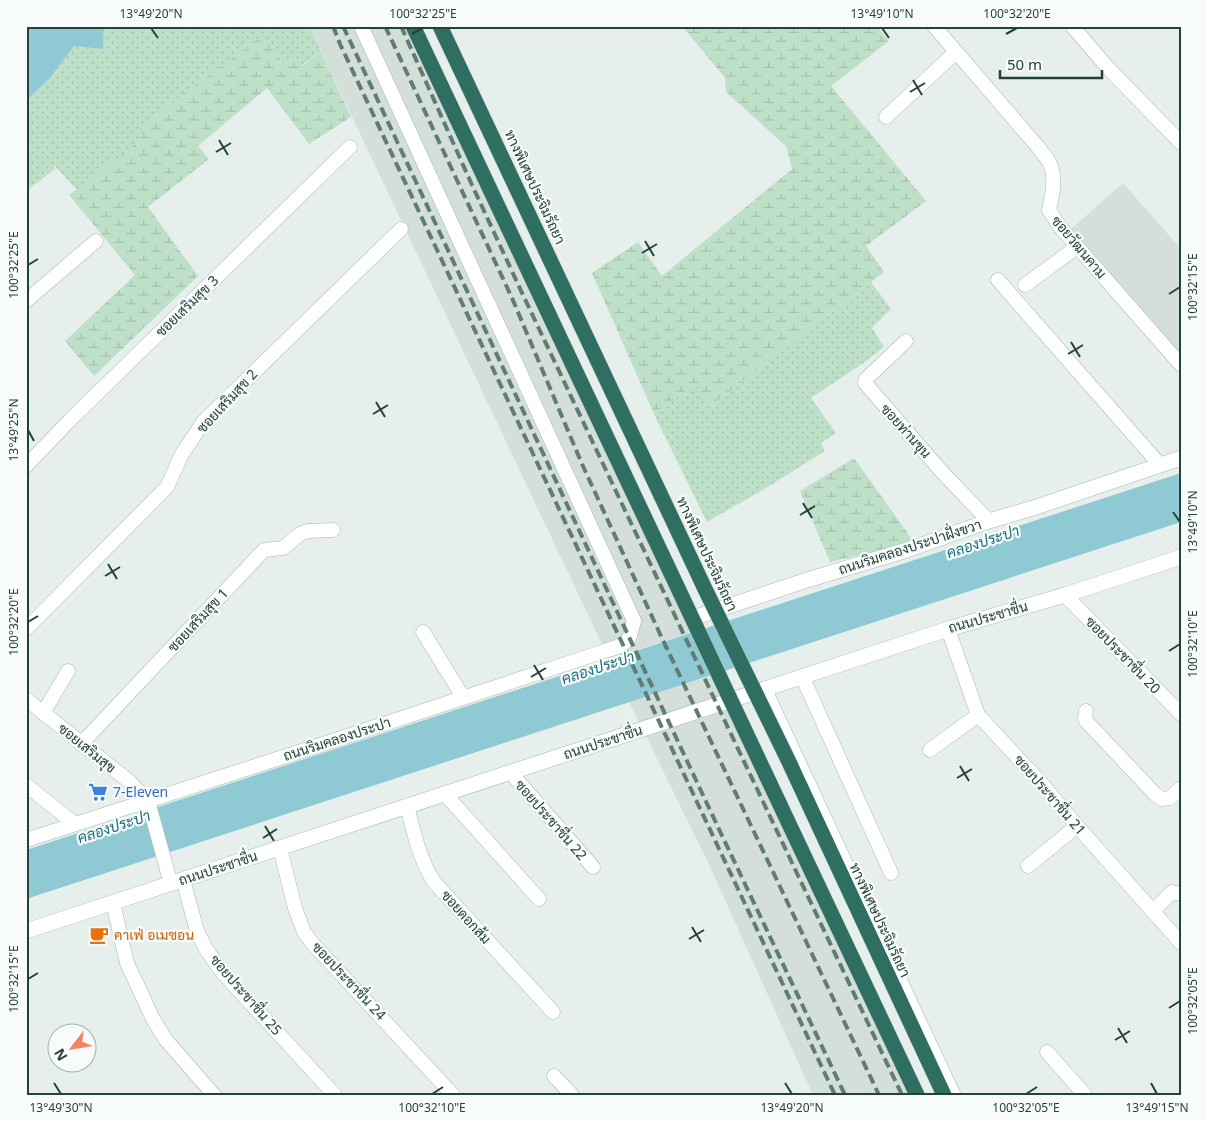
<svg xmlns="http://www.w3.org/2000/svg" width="1207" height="1121" font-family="'Noto Sans',Sarabun,sans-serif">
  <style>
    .built { fill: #d4dfda }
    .grass { fill: url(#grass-dots) }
    .wetland { fill: url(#wetland-marsh) }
    .water { fill: #8ec9d4 }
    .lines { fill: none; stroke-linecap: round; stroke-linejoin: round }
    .minor-casing { stroke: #a8b8b2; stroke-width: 15 }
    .tertiary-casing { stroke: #a8b8b2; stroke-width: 16 }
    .secondary-casing { stroke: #a4bbb3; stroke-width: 16 }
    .motorway-casing { stroke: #c2cac8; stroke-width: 16 }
    .minor { stroke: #fff; stroke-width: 14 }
    .tertiary { stroke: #fff; stroke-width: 15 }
    .secondary { stroke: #fff; stroke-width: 15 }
    .motorway { stroke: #2f6f62; stroke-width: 15 }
    .rail { stroke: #5f7d75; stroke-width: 4; stroke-dasharray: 10 5; stroke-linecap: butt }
    .motorway-bridge-casing { stroke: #c2cac8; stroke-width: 16; stroke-linecap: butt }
    .motorway-bridge { stroke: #2f6f62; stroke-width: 15 }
    .ticks { fill: none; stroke: #24423a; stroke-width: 2 }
    .labels { text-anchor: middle; stroke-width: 4.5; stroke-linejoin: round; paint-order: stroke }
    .street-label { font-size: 14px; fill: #24423a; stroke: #f7fbf9 }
    .shop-label { font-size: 14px; fill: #366cbe; stroke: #f7fbf9; text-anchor: start }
    .food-label { font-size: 14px; fill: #c56008; stroke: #f7fbf9; text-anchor: start }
    .water-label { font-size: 15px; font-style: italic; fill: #1c6f80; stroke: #f7fbf9 }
    .neatline { fill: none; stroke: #24423a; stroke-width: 2 }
    .ticks-label { font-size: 12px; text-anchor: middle; fill: #24423a }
  </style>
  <defs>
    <pattern id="grass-dots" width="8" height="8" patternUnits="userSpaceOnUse" patternTransform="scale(1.25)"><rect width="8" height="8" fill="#bfe0c8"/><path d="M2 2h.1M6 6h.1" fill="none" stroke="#a4c1ad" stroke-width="1.8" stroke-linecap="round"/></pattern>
    <pattern id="wetland-marsh" width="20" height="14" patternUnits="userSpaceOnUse" patternTransform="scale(1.25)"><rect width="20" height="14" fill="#bfe0c8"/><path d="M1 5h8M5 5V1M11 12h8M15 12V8" fill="none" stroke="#a4c1ad"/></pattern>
  </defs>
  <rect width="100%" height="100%" fill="#e6efeb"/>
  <g class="built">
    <path d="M309,26h100l283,606 -83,27z"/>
    <path d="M1123,183l58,66v124l-112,-142z"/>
    <path d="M711,676l199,419h-97l-107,-237 -77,-156z"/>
  </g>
  <g class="grass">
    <path d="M104,26h205l12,26 -20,14 -18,-3 -21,-26 -99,72 -33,40 -53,41 -23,-25 1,4 -29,22v-90l24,-23 24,-32 29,3z"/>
    <path d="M871,282l20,27 -19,19 12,19 -19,15 -54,36 25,35 -15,10 4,8 -59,37 -59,34 -53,-108 41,-30 17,21z"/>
  </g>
  <g class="wetland">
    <path d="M682,26h194l13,15 -58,45 95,115 -60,45 18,26 -172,133 -17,-21 -41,30 -62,-141 46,-31 24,34 130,-107 -6,-23 -60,-54 -1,-14z"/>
    <path d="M262,36l21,27 11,-6 8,9 19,-14 30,65 -42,27 -42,-56 -69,58 11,13 -61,48 50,69 -104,100 -29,-35 70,-66 -66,-80 61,-46 33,-40z"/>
    <path d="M854,458l60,84 -84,20 -30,-71z"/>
  </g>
  <g class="water">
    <path d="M26,26h78l-1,23 -29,-3 -24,32 -24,23z"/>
    <path d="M1181,473v49l-1155,377v-49z"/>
  </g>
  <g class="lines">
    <g class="minor-casing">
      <g id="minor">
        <path d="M934,26l104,121c4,6 11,13 13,19 5,14 1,30 -2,44l11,17 121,138"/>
        <path d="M1072,26l37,43 72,74"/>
        <path d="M886,117l70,-65"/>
        <path d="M998,280l162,185"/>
        <path d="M1025,285l52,-38"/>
        <path d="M26,301l70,-60"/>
        <path d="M906,341l-40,38 -1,4 77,89 47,49"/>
        <path d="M26,466l45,-47 279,-272"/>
        <path d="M1065,595l116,119"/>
        <path d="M26,629l141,-142 15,-33 22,-33 197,-192"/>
        <path d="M948,629l30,86 65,70 34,41 104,117"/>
        <path d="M423,632l40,65"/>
        <path d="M802,676l89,197"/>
        <path d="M26,699l104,83 18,19 23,83"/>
        <path d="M1086,711l-1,7 1,3 69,73 7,5 8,-1 11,-10"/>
        <path d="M43,713l25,-42"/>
        <path d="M81,744l183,-194 19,-2 17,-14 8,-3 25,-1"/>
        <path d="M930,750l48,-35"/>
        <path d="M510,772l83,95"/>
        <path d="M26,785l49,39"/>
        <path d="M445,794l94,105"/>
        <path d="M407,806c7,27 12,52 27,76l119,130"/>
        <path d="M26,840l282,-91 312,-103 9,-7 5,-18 -273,-595"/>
        <path d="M280,848l15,60 9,24 9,12 140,151"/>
        <path d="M1028,866l49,-40"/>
        <path d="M183,880l14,51 9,18 16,23 113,123"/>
        <path d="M113,903l14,60 26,56 13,21 48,55"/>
        <path d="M1153,911l19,-19 9,2"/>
        <path d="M1047,1052l38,43"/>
        <path d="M554,1076l18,19"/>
      </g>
    </g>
    <g class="tertiary-casing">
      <g id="tertiary">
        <path d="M696,617l111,-37 100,-30 82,-29 44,-13 148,-50"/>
        <path d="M764,689l189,406"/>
      </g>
    </g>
    <g class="secondary-casing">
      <path id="secondary" d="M26,931l922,-302 117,-34 116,-38"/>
    </g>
    <g class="motorway-casing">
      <g id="motorway">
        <path d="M790,764l154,331"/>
        <path d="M765,773l152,322"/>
      </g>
    </g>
    <use href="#minor" class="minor"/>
    <use href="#tertiary" class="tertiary"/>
    <use href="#secondary" class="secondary"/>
    <use href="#motorway" class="motorway"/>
    <g class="rail">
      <path d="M333,26l7,18 495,1051"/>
      <path d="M343,26l374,799 128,270"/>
      <path d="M385,26l127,272 70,166 78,170 219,461"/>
      <path d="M401,26l71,159 51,110 379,800"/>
    </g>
    <g class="motorway-bridge-casing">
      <g id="motorway-bridge">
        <path d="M413,26c117,250 235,498 352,747"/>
        <path d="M440,26l265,563 85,175"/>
      </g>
    </g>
    <use href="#motorway-bridge" class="motorway-bridge"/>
  </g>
  <path class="ticks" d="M151,28l7,10M882,28l7,10M412,34l11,-6M1006,34l11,-6M913,80l9,15M910,92l15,-9M219,140l9,15M216,152l15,-9M645,241l9,15M642,253l15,-9M28,265l10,-6M1169,294l11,-7M1071,342l9,15M1068,354l15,-9M376,402l9,15M373,414l15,-9M28,430l6,11M803,503l9,15M1173,512l7,10M800,515l15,-9M108,564l9,15M105,576l15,-9M28,622l10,-6M1169,651l11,-7M534,665l9,15M531,677l15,-9M960,766l9,15M957,778l15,-9M265,826l9,15M263,838l14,-9M692,927l9,15M689,939l15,-9M28,979l10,-6M1169,1008l11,-7M1118,1028l9,15M1115,1040l15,-9M54,1083l7,11M785,1083l7,11M1151,1083l6,11M432,1094l11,-7M1026,1094l11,-7"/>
  <defs>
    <g id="supermarket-bare" transform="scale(1.5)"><path d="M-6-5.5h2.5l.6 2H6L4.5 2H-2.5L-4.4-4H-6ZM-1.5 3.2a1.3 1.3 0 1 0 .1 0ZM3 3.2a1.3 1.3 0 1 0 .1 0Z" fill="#3f7fe0" stroke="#f7fbf9" stroke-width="2.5" paint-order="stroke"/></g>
    <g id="cafe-bare" transform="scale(1.5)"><path d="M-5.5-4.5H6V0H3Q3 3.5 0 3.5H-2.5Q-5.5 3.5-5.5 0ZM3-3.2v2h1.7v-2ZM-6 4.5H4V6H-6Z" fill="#e8710a" stroke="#f7fbf9" stroke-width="2.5" paint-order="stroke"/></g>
  </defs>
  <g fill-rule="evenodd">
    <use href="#supermarket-bare" x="98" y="792"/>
    <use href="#cafe-bare" x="99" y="935"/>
  </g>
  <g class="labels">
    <g class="street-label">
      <text transform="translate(535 187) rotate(65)" y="5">ทางพิเศษประจิมรัถยา</text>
      <text transform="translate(1079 247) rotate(50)" y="5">ซอยวัฒนคาม</text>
      <text transform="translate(187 306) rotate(-44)" y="5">ซอยเสริมสุข 3</text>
      <text transform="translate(227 401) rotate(-47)" y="5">ซอยเสริมสุข 2</text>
      <text transform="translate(906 431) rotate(48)" y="5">ซอยท่านขุน</text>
      <text transform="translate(910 547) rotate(-18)" y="5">ถนนริมคลองประปาฝั่งขวา</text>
      <text transform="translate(707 554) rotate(65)" y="5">ทางพิเศษประจิมรัถยา</text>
      <text transform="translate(988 617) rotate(-16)" y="5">ถนนประชาชื่น</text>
      <text transform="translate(198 620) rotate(-47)" y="5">ซอยเสริมสุข 1</text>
      <text transform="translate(1123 655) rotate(46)" y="5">ซอยประชาชื่น 20</text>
      <text transform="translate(337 739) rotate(-18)" y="5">ถนนริมคลองประปา</text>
      <text transform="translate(603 742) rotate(-18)" y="5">ถนนประชาชื่น</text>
      <text transform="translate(87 748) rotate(39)" y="5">ซอยเสริมสุข</text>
      <text transform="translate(1050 795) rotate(49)" y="5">ซอยประชาชื่น 21</text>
      <text transform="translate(551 820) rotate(49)" y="5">ซอยประชาชื่น 22</text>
      <text transform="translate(218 868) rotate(-18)" y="5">ถนนประชาชื่น</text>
      <text transform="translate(466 917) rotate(48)" y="5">ซอยดอกส้ม</text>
      <text transform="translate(880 920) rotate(65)" y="5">ทางพิเศษประจิมรัถยา</text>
      <text transform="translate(349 981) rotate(47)" y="5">ซอยประชาชื่น 24</text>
      <text transform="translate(246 995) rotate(49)" y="5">ซอยประชาชื่น 25</text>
    </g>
    <g class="shop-label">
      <text x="113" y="797">7-Eleven</text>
    </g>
    <g class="food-label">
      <text x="114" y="940">คาเฟ่ อเมซอน</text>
    </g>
    <g class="water-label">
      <text transform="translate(983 542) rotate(-18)" y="5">คลองประปา</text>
      <text transform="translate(598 668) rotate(-18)" y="5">คลองประปา</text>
      <text transform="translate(114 827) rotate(-18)" y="5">คลองประปา</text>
    </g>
  </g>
  <rect width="1207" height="1121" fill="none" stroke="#f7fbf9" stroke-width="55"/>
  <g transform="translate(72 1048) rotate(239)"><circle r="24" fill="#f7fbf9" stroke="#a3b1ad"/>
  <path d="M0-4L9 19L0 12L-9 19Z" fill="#f4845f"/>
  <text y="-8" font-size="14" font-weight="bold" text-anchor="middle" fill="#24423a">N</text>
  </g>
  <path d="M1000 70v8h102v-8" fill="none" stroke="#24423a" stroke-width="2.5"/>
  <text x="1007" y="70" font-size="15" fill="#24423a" stroke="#f7fbf9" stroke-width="4" paint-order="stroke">50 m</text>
  <rect x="28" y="28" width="1152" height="1066" class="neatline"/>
  <g class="ticks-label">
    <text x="151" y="18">13°49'20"N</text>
    <text x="423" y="18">100°32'25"E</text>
    <text x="882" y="18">13°49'10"N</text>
    <text x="1017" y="18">100°32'20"E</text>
    <text transform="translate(14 265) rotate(-90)" y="4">100°32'25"E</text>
    <text transform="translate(1193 287) rotate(-90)" y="4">100°32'15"E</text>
    <text transform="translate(14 430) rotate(-90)" y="4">13°49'25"N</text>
    <text transform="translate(1193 522) rotate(-90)" y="4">13°49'10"N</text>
    <text transform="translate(14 622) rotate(-90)" y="4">100°32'20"E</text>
    <text transform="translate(1193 644) rotate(-90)" y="4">100°32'10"E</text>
    <text transform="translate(14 979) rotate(-90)" y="4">100°32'15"E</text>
    <text transform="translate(1193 1001) rotate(-90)" y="4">100°32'05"E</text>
    <text x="61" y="1112">13°49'30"N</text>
    <text x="432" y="1112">100°32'10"E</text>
    <text x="792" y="1112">13°49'20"N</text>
    <text x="1026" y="1112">100°32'05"E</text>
    <text x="1157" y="1112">13°49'15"N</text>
  </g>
</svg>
